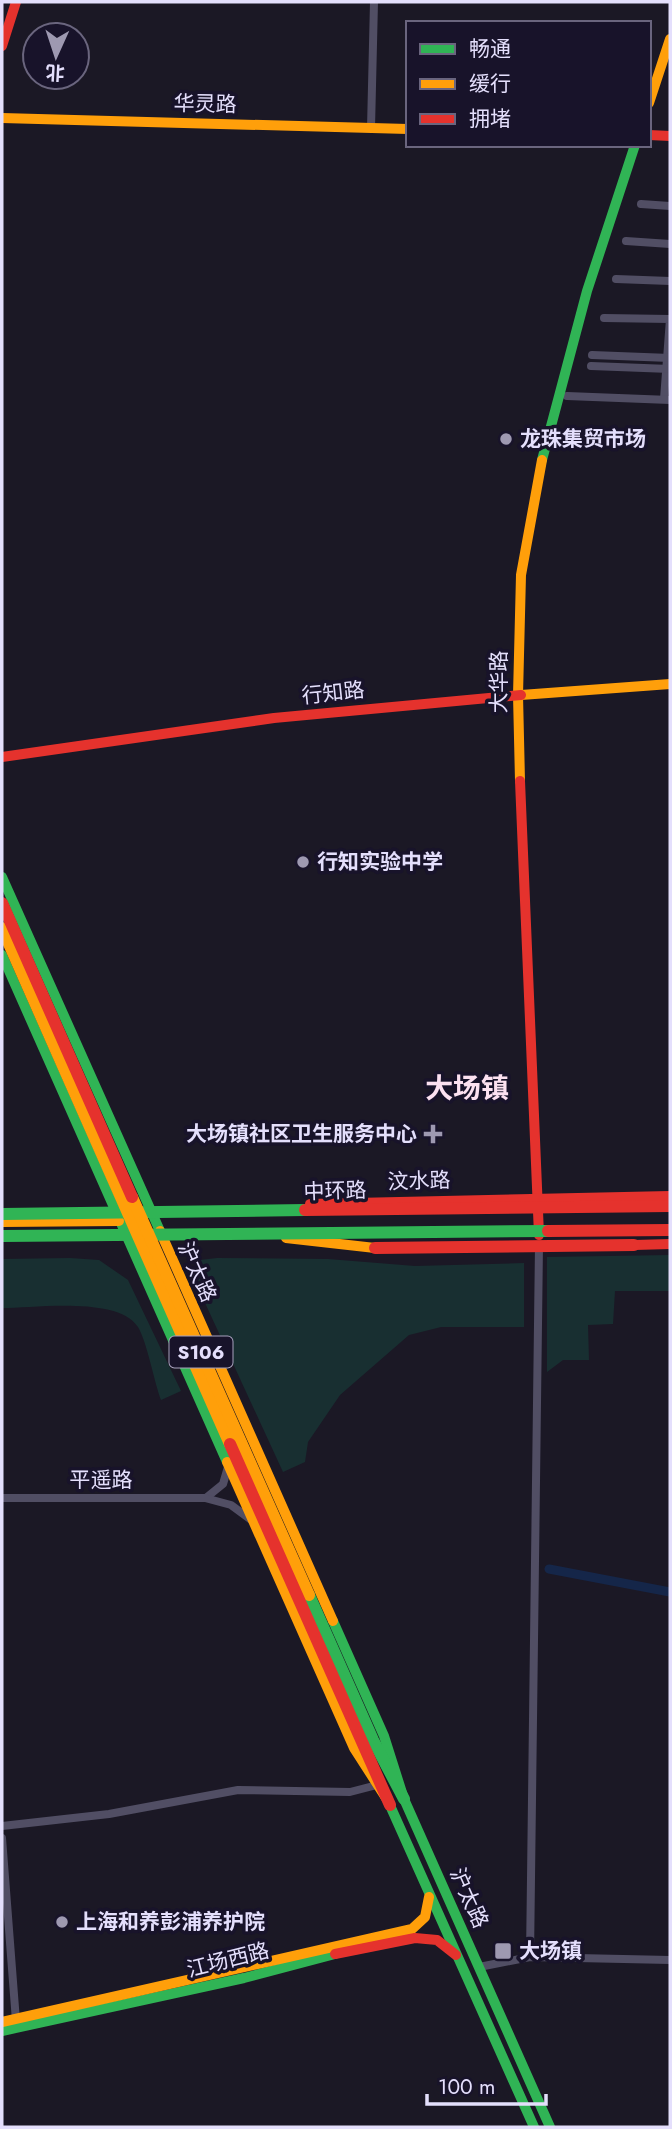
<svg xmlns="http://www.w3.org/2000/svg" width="672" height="2129" font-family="Jost,'Noto Sans SC',sans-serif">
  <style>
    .green { fill: #182f31 }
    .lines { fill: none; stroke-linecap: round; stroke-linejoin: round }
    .canal { stroke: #152649; stroke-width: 9 }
    .street { stroke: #514e64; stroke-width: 8 }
    .fast { stroke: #30b455; stroke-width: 10 }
    .slow { stroke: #ff9f0a; stroke-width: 10 }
    .jam { stroke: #e5322d; stroke-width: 10 }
    .fast-bridge { stroke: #30b455; stroke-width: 12 }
    .slow-bridge { stroke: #ff9f0a; stroke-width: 12 }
    .jam-bridge { stroke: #e5322d; stroke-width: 12 }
    .poi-dot { fill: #9e99b1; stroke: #18132a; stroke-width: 2.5 }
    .labels { text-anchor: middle; stroke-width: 7; stroke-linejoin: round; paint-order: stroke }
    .shield { fill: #18132a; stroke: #a7a2bd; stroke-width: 2 }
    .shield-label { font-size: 19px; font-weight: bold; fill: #e4dffc }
    .street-label { font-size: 21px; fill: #e4dffc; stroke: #18132a }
    .poi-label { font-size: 21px; font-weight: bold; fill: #e4dffc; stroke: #18132a; text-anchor: start }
    .district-label { font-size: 28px; font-weight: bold; fill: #fce1f1; stroke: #18132a }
  </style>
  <rect width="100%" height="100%" fill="#1b1825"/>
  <g class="green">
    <path d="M670,1255v36h-55l-2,33 -25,1 1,35h-26l-16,12v-115z"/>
    <path d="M70,1258l29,2 29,20 53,111 -20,9c-7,-19 -14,-58 -23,-73 -20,-31 -103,-19 -136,-19v-49z"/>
    <path d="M217,1258l111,1 87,7 109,-3v64h-83l-32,8 -69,60 -32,47 -3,20 -22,10 -89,-193 6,-19z"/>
  </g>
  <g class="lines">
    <path class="canal" d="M549,1569l121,23"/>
    <g class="street">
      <path d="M371,128l3,-126"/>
      <path d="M641,204l29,2"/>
      <path d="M626,241l44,3"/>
      <path d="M616,279l54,2"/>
      <path d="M604,318l66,1 -6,80"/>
      <path d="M592,355l78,3"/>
      <path d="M591,366l79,3"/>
      <path d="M567,396l103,4"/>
      <path d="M207,1497l16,-13 5,-17"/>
      <path d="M2,1498h203l26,7 19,14"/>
      <path d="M2,1826l107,-12 129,-24 112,2 27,-7"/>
      <path d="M2,1838l14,183"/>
      <path d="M530,1957l9,-712"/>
      <path d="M479,1967l51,-10 140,3"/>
    </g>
    <g class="fast">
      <path d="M542,460l45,-169 48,-146"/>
      <path d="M2,877l158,354"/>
      <path d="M2,955l225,507"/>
      <path d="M333,1621l51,115 20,63 146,328"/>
      <path d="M388,1801l146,326"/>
      <path d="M2,2031l242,-53 91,-24"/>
    </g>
    <g class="slow">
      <path d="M649,103l21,-64"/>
      <path d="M2,118l406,11"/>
      <path d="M521,695l149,-11"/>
      <path d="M520,781l-2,-86 3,-120 21,-115"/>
      <path d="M2,1222l117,-1"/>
      <path d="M160,1231l173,390"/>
      <path d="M286,1238l89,10"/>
      <path d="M227,1462l127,286 34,53"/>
      <path d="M2,2022l410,-93 13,-12 4,-20"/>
    </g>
    <g class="jam">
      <path d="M2,46l14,-44"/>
      <path d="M649,135l21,1"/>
      <path d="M2,757l272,-39 247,-23"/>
      <path d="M520,781l19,454"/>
      <path d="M310,1204l360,-8"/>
      <path d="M634,1245l36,-1"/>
      <path d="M335,1954l80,-16 22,2 19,15"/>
    </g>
    <g class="fast-bridge">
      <path d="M2,1214l303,-4"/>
      <path d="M2,1236l546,-5"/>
      <path d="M309,1595l64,145 31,59"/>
    </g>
    <g class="slow-bridge">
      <path d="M2,928l228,516"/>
      <path d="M132,1197l177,398"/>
    </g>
    <g class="jam-bridge">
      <path d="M2,903l130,294"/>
      <path d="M305,1210l365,-4"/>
      <path d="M548,1231l122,-1"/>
      <path d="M375,1248l259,-3"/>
      <path d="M230,1444l160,361"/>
    </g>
  </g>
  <g class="poi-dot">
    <circle cx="506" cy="439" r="7"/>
    <circle cx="303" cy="862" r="7"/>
    <path d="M429.5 1123.5h7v7h7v7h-7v7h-7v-7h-7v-7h7z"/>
    <circle cx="62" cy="1922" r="7"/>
    <rect x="494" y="1942" width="18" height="18" rx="3.5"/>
  </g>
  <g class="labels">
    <rect class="shield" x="169.5" y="1336.5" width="63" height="31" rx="5"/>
    <g class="shield-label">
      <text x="201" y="1359">S106</text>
    </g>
    <g class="street-label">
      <text transform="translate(205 104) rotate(1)" y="7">华灵路</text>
      <text transform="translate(499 682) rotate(-90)" y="7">大华路</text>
      <text transform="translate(333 693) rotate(-6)" y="7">行知路</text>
      <text transform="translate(419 1181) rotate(-2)" y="7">汶水路</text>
      <text transform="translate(335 1191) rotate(-2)" y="7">中环路</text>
      <text transform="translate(197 1272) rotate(66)" y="7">沪太路</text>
      <text x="101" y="1487">平遥路</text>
      <text transform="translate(469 1898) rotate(66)" y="7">沪太路</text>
      <text transform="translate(228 1960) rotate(-14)" y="7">江场西路</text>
    </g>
    <g class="poi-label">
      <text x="520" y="446">龙珠集贸市场</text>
      <text x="317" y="869">行知实验中学</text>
      <text x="417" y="1141" text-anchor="end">大场镇社区卫生服务中心</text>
      <text x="76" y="1929">上海和养彭浦养护院</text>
      <text x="519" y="1958">大场镇</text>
    </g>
    <g class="district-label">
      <text x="467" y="1098">大场镇</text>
    </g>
  </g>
  <rect width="672" height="2129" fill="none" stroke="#e4dffc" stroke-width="7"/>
  <rect x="406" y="21" width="245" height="126" fill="#18132a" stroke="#6a657e" stroke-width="2"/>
  <rect x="420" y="44" width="35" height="10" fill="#30b455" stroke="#6a657e" stroke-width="2"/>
  <text x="469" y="56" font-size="21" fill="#e4dffc">畅通</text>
  <rect x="420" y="79" width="35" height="10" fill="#ff9f0a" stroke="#6a657e" stroke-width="2"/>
  <text x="469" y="91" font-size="21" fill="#e4dffc">缓行</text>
  <rect x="420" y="114" width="35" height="10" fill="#e5322d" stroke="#6a657e" stroke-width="2"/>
  <text x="469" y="126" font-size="21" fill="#e4dffc">拥堵</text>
  <g transform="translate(56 56) rotate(183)"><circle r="33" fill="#18132a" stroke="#6a657e" stroke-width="2"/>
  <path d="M0-5L12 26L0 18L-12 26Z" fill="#9e99b1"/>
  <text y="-10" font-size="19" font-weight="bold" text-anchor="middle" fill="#e4dffc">北</text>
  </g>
  <path d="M427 2094v10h119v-10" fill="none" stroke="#e4dffc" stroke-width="3.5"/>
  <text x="438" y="2094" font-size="21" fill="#e4dffc" stroke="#18132a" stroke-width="5" paint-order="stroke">100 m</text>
</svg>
